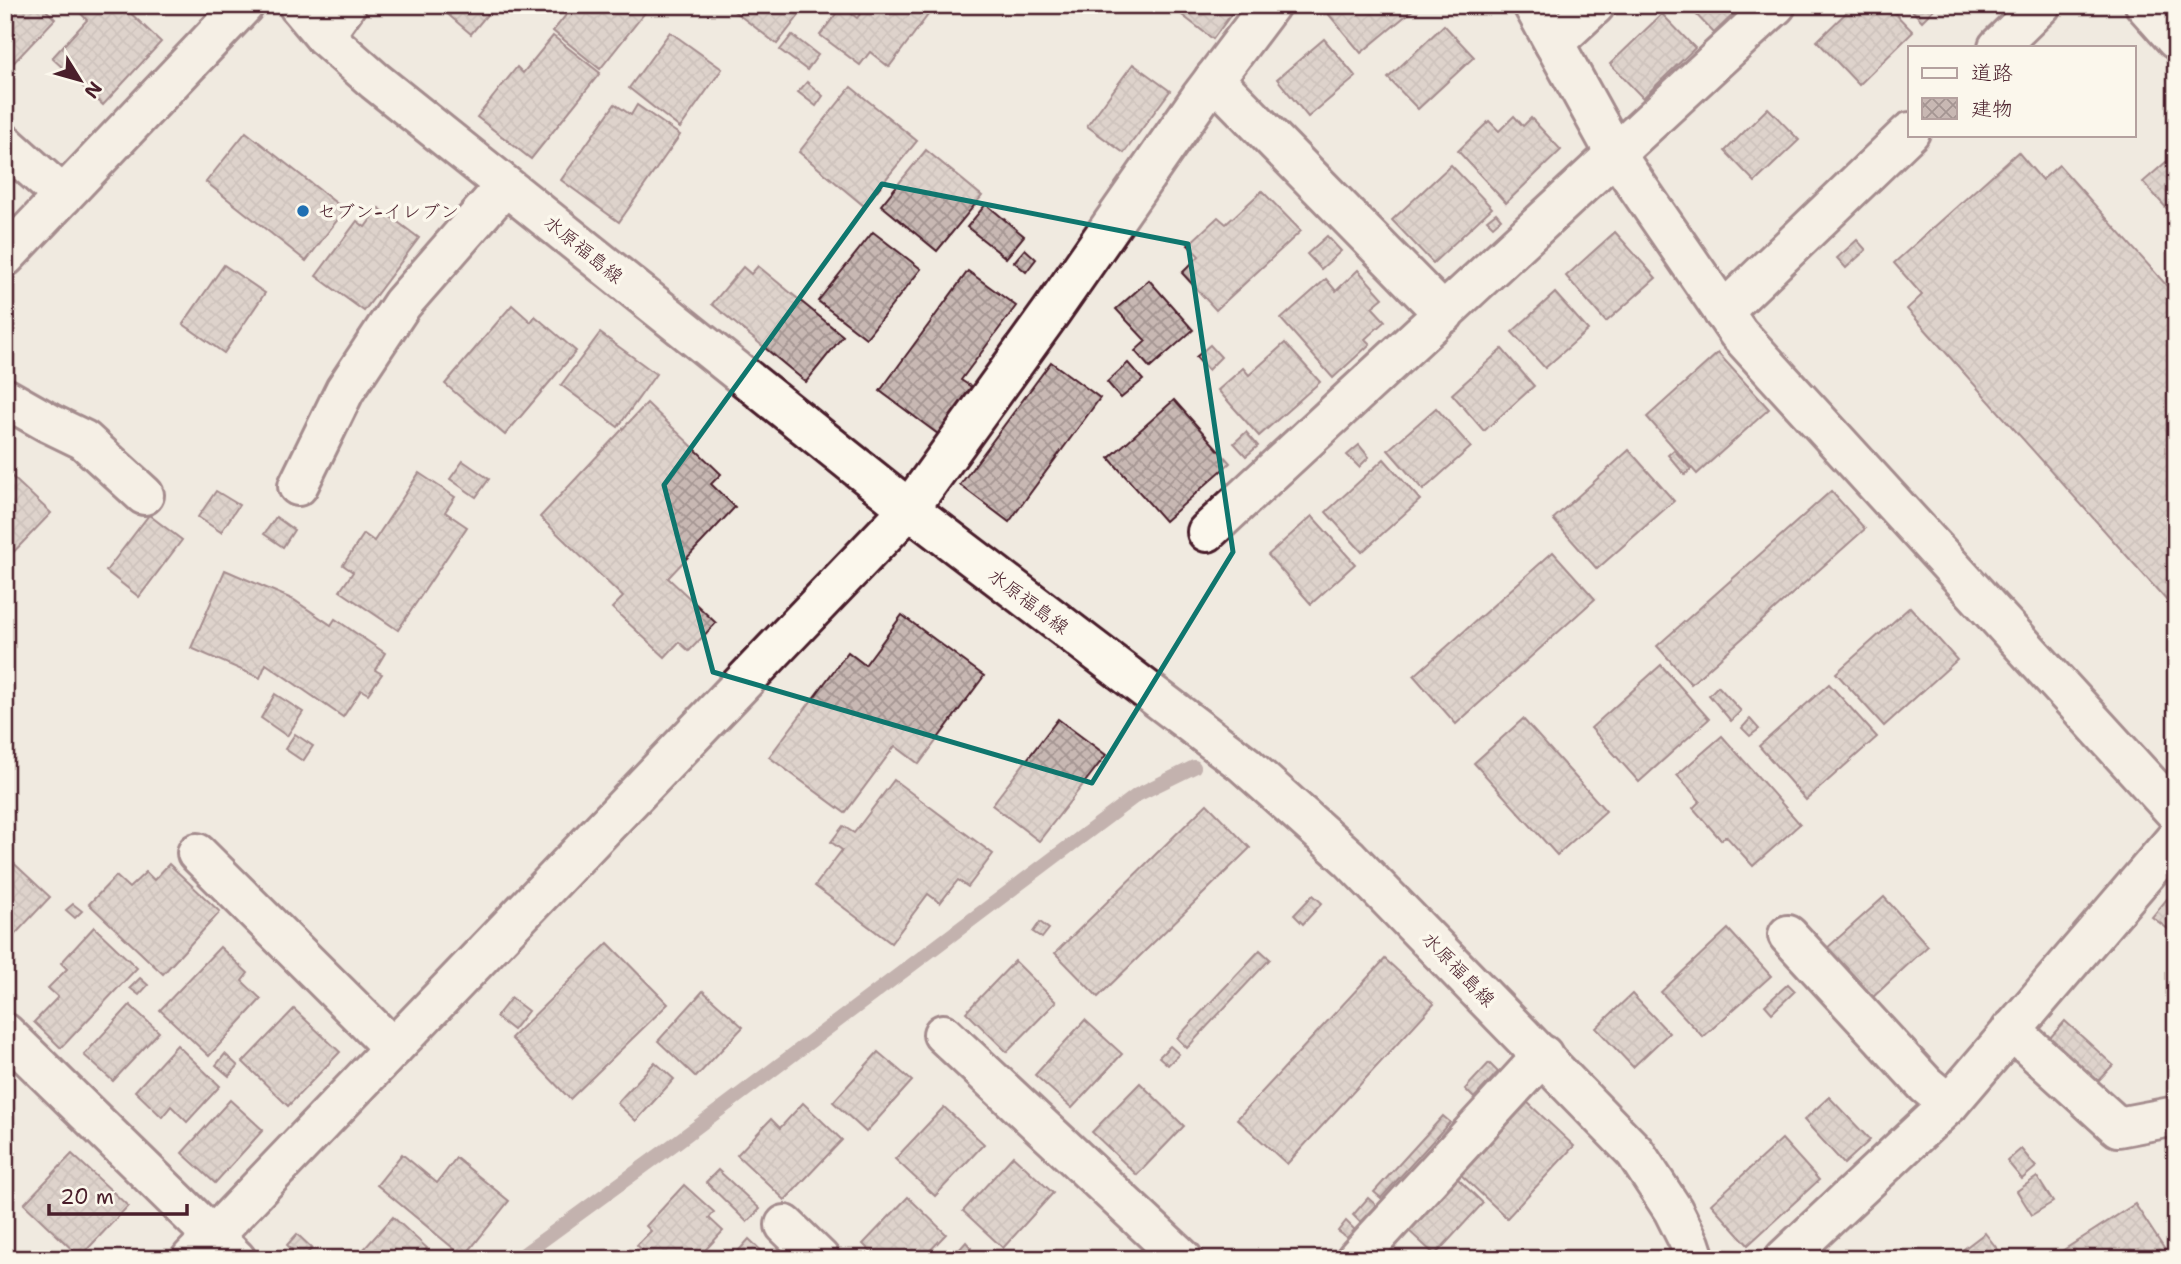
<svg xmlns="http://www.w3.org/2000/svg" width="2181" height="1264" font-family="'Shantell Sans','Klee One',sans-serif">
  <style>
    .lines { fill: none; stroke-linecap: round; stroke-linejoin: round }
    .stream { stroke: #8c6f72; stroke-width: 14 }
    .building { fill: url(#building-cross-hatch); stroke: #4a1f2b; stroke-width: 2 }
    .minor-casing { stroke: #4a1f2b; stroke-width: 44 }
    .major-casing { stroke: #4a1f2b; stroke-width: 44 }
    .minor { stroke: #fbf7ec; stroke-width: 38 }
    .major { stroke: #fbf7ec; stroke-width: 38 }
    .marked { fill: none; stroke: #0f766e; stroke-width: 5; stroke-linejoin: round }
    .poi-dot { fill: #1f6fb2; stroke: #fbf7ec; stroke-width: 2.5 }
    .labels { text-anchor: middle; stroke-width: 7; stroke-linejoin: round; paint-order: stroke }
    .poi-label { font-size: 19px; fill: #4a1f2b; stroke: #fbf7ec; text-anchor: start }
    .street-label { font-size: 19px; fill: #4a1f2b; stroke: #fbf7ec }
  </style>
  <defs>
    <pattern id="building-cross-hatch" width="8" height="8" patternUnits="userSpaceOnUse" patternTransform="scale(1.75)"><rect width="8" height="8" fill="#c8b8b3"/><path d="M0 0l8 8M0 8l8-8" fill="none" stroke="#a49592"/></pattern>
  </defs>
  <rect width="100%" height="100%" fill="#f0eae0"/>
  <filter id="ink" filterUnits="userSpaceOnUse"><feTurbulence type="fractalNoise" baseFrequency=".0143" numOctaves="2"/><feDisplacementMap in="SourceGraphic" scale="14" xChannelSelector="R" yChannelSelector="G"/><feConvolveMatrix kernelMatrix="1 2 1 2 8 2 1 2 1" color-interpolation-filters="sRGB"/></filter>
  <g filter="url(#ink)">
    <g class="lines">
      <path class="stream" d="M517,1259l160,-117 460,-347 57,-28"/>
    </g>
    <g class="building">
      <path d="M5,5h36l14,14 -50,53z"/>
      <path d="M122,5l39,37 -58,63 -51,-47 35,-38 -14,-15z"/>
      <path d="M437,5h58l-24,29z"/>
      <path d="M574,5h77l-51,64 -47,-38z"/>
      <path d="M726,5h81l-30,39z"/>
      <path d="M867,5h48l13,10 -39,52 -19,-15 -10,13 -40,-30 22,-29 15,12z"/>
      <path d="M1169,5h69l-25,34z"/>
      <path d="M1333,5h80l2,3 -54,45 -35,-42z"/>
      <path d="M1687,5h56l-29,28z"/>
      <path d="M1854,5h33l26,27 -54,53 -42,-44z"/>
      <path d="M1907,5h31l-16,16z"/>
      <path d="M1662,14l33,34 -52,50 -33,-34z"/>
      <path d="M1444,25l30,32 -56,52 -30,-31z"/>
      <path d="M670,32l52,37 -42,59 -51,-40z"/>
      <path d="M792,35l26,20 -11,15 -27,-20z"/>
      <path d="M553,36l47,37 -69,86 -54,-42 40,-50 6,6z"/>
      <path d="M1324,39l32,38 -48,40 -31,-38z"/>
      <path d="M1133,64l37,27 -46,62 -37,-27z"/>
      <path d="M807,82l16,14 -7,10 -18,-14z"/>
      <path d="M851,87l66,54 -53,65 -65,-54z"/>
      <path d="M615,104l16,11 6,-10 43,30 -61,87 -58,-42z"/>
      <path d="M1768,108l31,32 -44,42 -30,-31z"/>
      <path d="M1514,116l9,10 8,-8 30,32 -55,53 -48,-52 31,-30 10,10z"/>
      <path d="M246,132l99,78 -39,51 -100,-79z"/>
      <path d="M926,150l56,46 -45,55 -56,-46z"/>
      <path d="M2018,152l24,28 17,-15 117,131v315l-269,-302 15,-14 -28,-32z"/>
      <path d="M2166,162l10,11v46l-33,-37z"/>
      <path d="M1451,165l41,43 -59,55 -41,-43z"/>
      <path d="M1262,191l39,40 -85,79 -34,-37 17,-17 -11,-11 30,-28 8,7z"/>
      <path d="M986,204l38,32 -18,22 -39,-31z"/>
      <path d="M379,208l40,30 -55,73 -48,-35 41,-55 8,6z"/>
      <path d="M1496,213l5,6 -8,7 -6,-6z"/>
      <path d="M873,232l48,37 -55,69 -48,-37z"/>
      <path d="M1615,232l41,46 -50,44 -40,-46z"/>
      <path d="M1327,236l14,15 -20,18 -14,-15z"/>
      <path d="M1857,240l9,10 -20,18 -9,-10z"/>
      <path d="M1025,249l11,10 -10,13 -12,-10z"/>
      <path d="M224,265l41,28 -41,60 -41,-29z"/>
      <path d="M758,266l85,70 -37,46 -94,-78 31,-37 8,7z"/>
      <path d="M1358,270l25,28 -11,9 13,14 -20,18 5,5 -37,34 -52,-59 45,-40 10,12z"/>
      <path d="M968,271l48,35 -55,74 12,8 -35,46 -58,-43z"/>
      <path d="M1149,280l44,50 -43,38 -15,-17 11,-10 -30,-32z"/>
      <path d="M1555,293l33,37 -43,38 -33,-36z"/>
      <path d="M512,305l19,17 4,-6 41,35 -71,84 -60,-51z"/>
      <path d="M600,333l56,41 -38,53 -57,-42z"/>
      <path d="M1285,343l35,39 -61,54 -41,-46 25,-22 6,7z"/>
      <path d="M1210,345l11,12 -13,13 -12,-13z"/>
      <path d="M1502,349l32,37 -50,45 -32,-37z"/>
      <path d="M1718,353l51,56 -72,65 -50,-57z"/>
      <path d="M1051,362l49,36 -91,124 -49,-37z"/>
      <path d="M1128,363l15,17 -22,18 -14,-16z"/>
      <path d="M1174,400l56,63 -65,58 -56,-63z"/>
      <path d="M647,403l74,71 -10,10 24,23 -67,71 48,45 -27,28 -10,-9 -14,15 -53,-49 11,-11 -83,-80z"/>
      <path d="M1436,408l35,39 -48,43 -35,-40z"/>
      <path d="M1246,432l12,14 -12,10 -12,-13z"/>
      <path d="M1359,445l10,12 -10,10 -12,-12z"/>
      <path d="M1629,450l45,51 -77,68 -44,-50z"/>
      <path d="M1674,450l17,19 -6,6 -17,-20z"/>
      <path d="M1384,459l36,41 -58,52 -36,-40z"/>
      <path d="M463,461l26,18 -13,18 -26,-18z"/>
      <path d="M7,472l44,41 -46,48v-87z"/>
      <path d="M419,473l36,24 -10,15 22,15 -69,103 -58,-39 13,-19 -10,-7 21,-31 10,7z"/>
      <path d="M216,491l23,14 -18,27 -23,-15z"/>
      <path d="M1831,491l34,38 -174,155 -34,-38z"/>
      <path d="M149,515l33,25 -43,57 -33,-26z"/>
      <path d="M1312,516l43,48 -44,40 -43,-49z"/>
      <path d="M276,517l18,13 -11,17 -19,-13z"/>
      <path d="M1553,552l42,47 -139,125 -42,-48z"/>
      <path d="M225,570l69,30 37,25 4,-6 50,34 -10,17 7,4 -14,20 -7,-4 -18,27 -77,-53 -6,14 -69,-30z"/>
      <path d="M1910,607l47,53 -73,66 -48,-53z"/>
      <path d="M902,615l82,61 -65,88 -24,-18 -50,67 -76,-56 79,-105 17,13z"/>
      <path d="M1661,665l48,54 -70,63 -48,-54z"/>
      <path d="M1829,684l48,53 -71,63 -47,-54z"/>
      <path d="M1718,686l23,25 -10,10 -22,-26z"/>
      <path d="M275,694l28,18 -16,24 -26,-18z"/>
      <path d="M1058,719l48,36 -67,86 -47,-36z"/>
      <path d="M1523,719l83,92 -49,44 -83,-92z"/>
      <path d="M1750,719l9,10 -9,7 -8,-8z"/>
      <path d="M295,734l18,12 -10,15 -18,-12z"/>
      <path d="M1722,736l78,88 -47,42 -27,-30 -5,4 -28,-32 7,-7 -23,-26z"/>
      <path d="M894,780l99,74 -25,33 -10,-7 -18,23 -12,-9 -37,49 -76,-57 27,-36 -11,-8 12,-16 11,7z"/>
      <path d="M1207,804l43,44 -152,149 -43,-44z"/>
      <path d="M5,855l45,42 -45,48z"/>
      <path d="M169,864l51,48 -57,62 -74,-70 27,-28 13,12 17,-16 8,8z"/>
      <path d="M2176,888v47l-24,-18z"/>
      <path d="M1313,895l9,8 -19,21 -9,-9z"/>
      <path d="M1884,897l44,49 -57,53 -45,-50z"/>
      <path d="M73,904l9,7 -7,7 -9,-8z"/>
      <path d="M1040,922l9,7 -7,9 -9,-6z"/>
      <path d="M94,927l43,41 -76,80 -27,-26 24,-25 -10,-9 19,-19 -6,-6z"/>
      <path d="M1728,929l43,47 -68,61 -42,-45z"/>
      <path d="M608,943l60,61 -98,95 -59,-61z"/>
      <path d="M220,947l28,26 -6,8 19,18 -52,57 -49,-46z"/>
      <path d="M1260,950l10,9 -83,89 -10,-10z"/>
      <path d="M1385,959l49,45 -147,160 -50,-45z"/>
      <path d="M1015,961l41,41 -49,50 -41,-40z"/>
      <path d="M140,978l8,7 -9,10 -9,-7z"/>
      <path d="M1788,984l7,7 -23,22 -7,-8z"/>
      <path d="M703,991l40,36 -47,50 -38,-36z"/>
      <path d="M1632,994l37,39 -36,34 -37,-39z"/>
      <path d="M511,998l17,13 -15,19 -17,-13z"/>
      <path d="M130,1005l29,27 -46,49 -29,-26z"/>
      <path d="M294,1009l46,43 -52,54 -45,-44z"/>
      <path d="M1085,1020l37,34 -50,54 -37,-33z"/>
      <path d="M2065,1021l48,44 -16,17 -48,-43z"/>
      <path d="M177,1045l43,41 -33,36 -16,-16 -9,11 -27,-26z"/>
      <path d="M1170,1046l9,8 -11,11 -9,-8z"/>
      <path d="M878,1052l34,29 -46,51 -33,-30z"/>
      <path d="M225,1054l13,12 -9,10 -13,-11z"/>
      <path d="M655,1062l19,17 -38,42 -19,-18z"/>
      <path d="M1489,1063l9,9 -24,26 -9,-9z"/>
      <path d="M1140,1083l44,43 -47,49 -45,-43z"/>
      <path d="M1829,1097l41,43 -26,24 -40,-44z"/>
      <path d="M230,1100l33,30 -48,53 -33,-30z"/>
      <path d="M1526,1101l48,45 -67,72 -48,-45z"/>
      <path d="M803,1103l39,37 -57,60 -48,-45 34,-36 9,9z"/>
      <path d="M944,1107l40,37 -49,52 -40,-37z"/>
      <path d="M1443,1116l7,6 -69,76 -7,-6z"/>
      <path d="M1782,1139l37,41 -71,65 -37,-41z"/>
      <path d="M2021,1149l15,18 -14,12 -15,-18z"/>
      <path d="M72,1154l56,52 -48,51 -56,-53z"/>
      <path d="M402,1154l35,29 19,-25 53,43 -45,56 -87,-72z"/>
      <path d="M1013,1156l40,37 -50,55 -40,-37z"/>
      <path d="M718,1170l42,39 -13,13 -41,-40z"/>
      <path d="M1456,1177l27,26 -48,52 -27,-25z"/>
      <path d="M2037,1177l16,25 -21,13 -15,-24z"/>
      <path d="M684,1185l30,27 -5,6 14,13 -26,28h-46l-14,-14 14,-14 -5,-5z"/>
      <path d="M908,1197l38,37 -24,25h-44l-15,-15z"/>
      <path d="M1368,1198l8,7 -16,17 -7,-7z"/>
      <path d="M2135,1204l36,55h-120v-1z"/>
      <path d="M393,1217l34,31 -9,11h-63z"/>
      <path d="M1346,1221l9,9 -8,8 -9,-7z"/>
      <path d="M1985,1233l20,26h-53v-1z"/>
      <path d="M297,1234l15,14 -10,11 -15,-14z"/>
      <path d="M749,1239l21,20h-39z"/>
      <path d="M966,1242l5,6 -6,7 -6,-5z"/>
    </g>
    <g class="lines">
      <g class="minor-casing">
        <g id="minor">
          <path d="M1533,5l83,150 122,178 438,480"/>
          <path d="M2145,5l31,35"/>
          <path d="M324,36l22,-31"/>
          <path d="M1554,43l41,-38"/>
          <path d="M1998,47l43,-42"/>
          <path d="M1214,79l230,235"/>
          <path d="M5,144l58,52"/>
          <path d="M5,257l239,-252"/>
          <path d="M1723,312l187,-180"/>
          <path d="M5,398l44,25 35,17 60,55"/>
          <path d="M298,486l47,-96 57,-86 103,-118"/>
          <path d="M1207,532l569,-527"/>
          <path d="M197,853l196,195"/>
          <path d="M1788,935l138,150 23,19"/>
          <path d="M2011,1030l107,97 58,-11"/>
          <path d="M5,1033l231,226"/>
          <path d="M943,1034l240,225"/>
          <path d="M785,1225l35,34"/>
          <path d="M191,1259l718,-750 142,-197 149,-214 70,-93"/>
          <path d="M1356,1259l187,-204"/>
          <path d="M1784,1259l165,-155 227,-266"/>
        </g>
      </g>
      <g class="major-casing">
        <path id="major" d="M298,5l26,31 51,45 534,428 335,255 105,94 286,294 38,58 17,34 5,15"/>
      </g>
      <use href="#minor" class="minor"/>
      <use href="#major" class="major"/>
    </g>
  </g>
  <path d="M0 0H2181V1264H0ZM882,184l306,60 45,308 -141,231 -379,-111 -49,-187z" fill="#f0eae0" fill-opacity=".55" fill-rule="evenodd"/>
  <path class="marked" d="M882,184l306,60 45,308 -141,231 -379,-111 -49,-187z"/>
  <circle class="poi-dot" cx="303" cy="211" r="7"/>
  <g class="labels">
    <g class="poi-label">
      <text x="317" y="218">セブン-イレブン</text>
    </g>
    <g class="street-label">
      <text transform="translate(584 249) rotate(39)" y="7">水原福島線</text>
      <text transform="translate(1029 601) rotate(37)" y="7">水原福島線</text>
      <text transform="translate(1459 969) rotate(46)" y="7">水原福島線</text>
    </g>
  </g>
  <rect width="2181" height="1264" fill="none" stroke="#fbf7ec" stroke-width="28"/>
  <rect x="14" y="14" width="2153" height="1236" fill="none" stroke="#4a1f2b" stroke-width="2.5" filter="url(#ink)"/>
  <rect x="1908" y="46" width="228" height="91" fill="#fbf7ec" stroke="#b4a19f" stroke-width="2"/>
  <rect x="1922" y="68" width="35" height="10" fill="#fbf7ec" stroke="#b4a19f" stroke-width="2"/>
  <text x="1971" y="80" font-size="21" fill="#4a1f2b">道路</text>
  <rect x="1922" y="98" width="35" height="21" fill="url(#building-cross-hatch)" stroke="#b4a19f" stroke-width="2"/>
  <text x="1971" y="116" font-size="21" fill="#4a1f2b">建物</text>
  <g transform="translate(80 80) rotate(127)" stroke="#fbf7ec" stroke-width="5" paint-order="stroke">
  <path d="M0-5L12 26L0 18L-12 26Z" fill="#4a1f2b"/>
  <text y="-10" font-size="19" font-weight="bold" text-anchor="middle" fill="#4a1f2b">N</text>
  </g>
  <path d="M49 1204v10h138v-10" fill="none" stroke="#4a1f2b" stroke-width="3.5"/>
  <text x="60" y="1204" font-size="21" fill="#4a1f2b" stroke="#fbf7ec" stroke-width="5" paint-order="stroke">20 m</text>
</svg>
